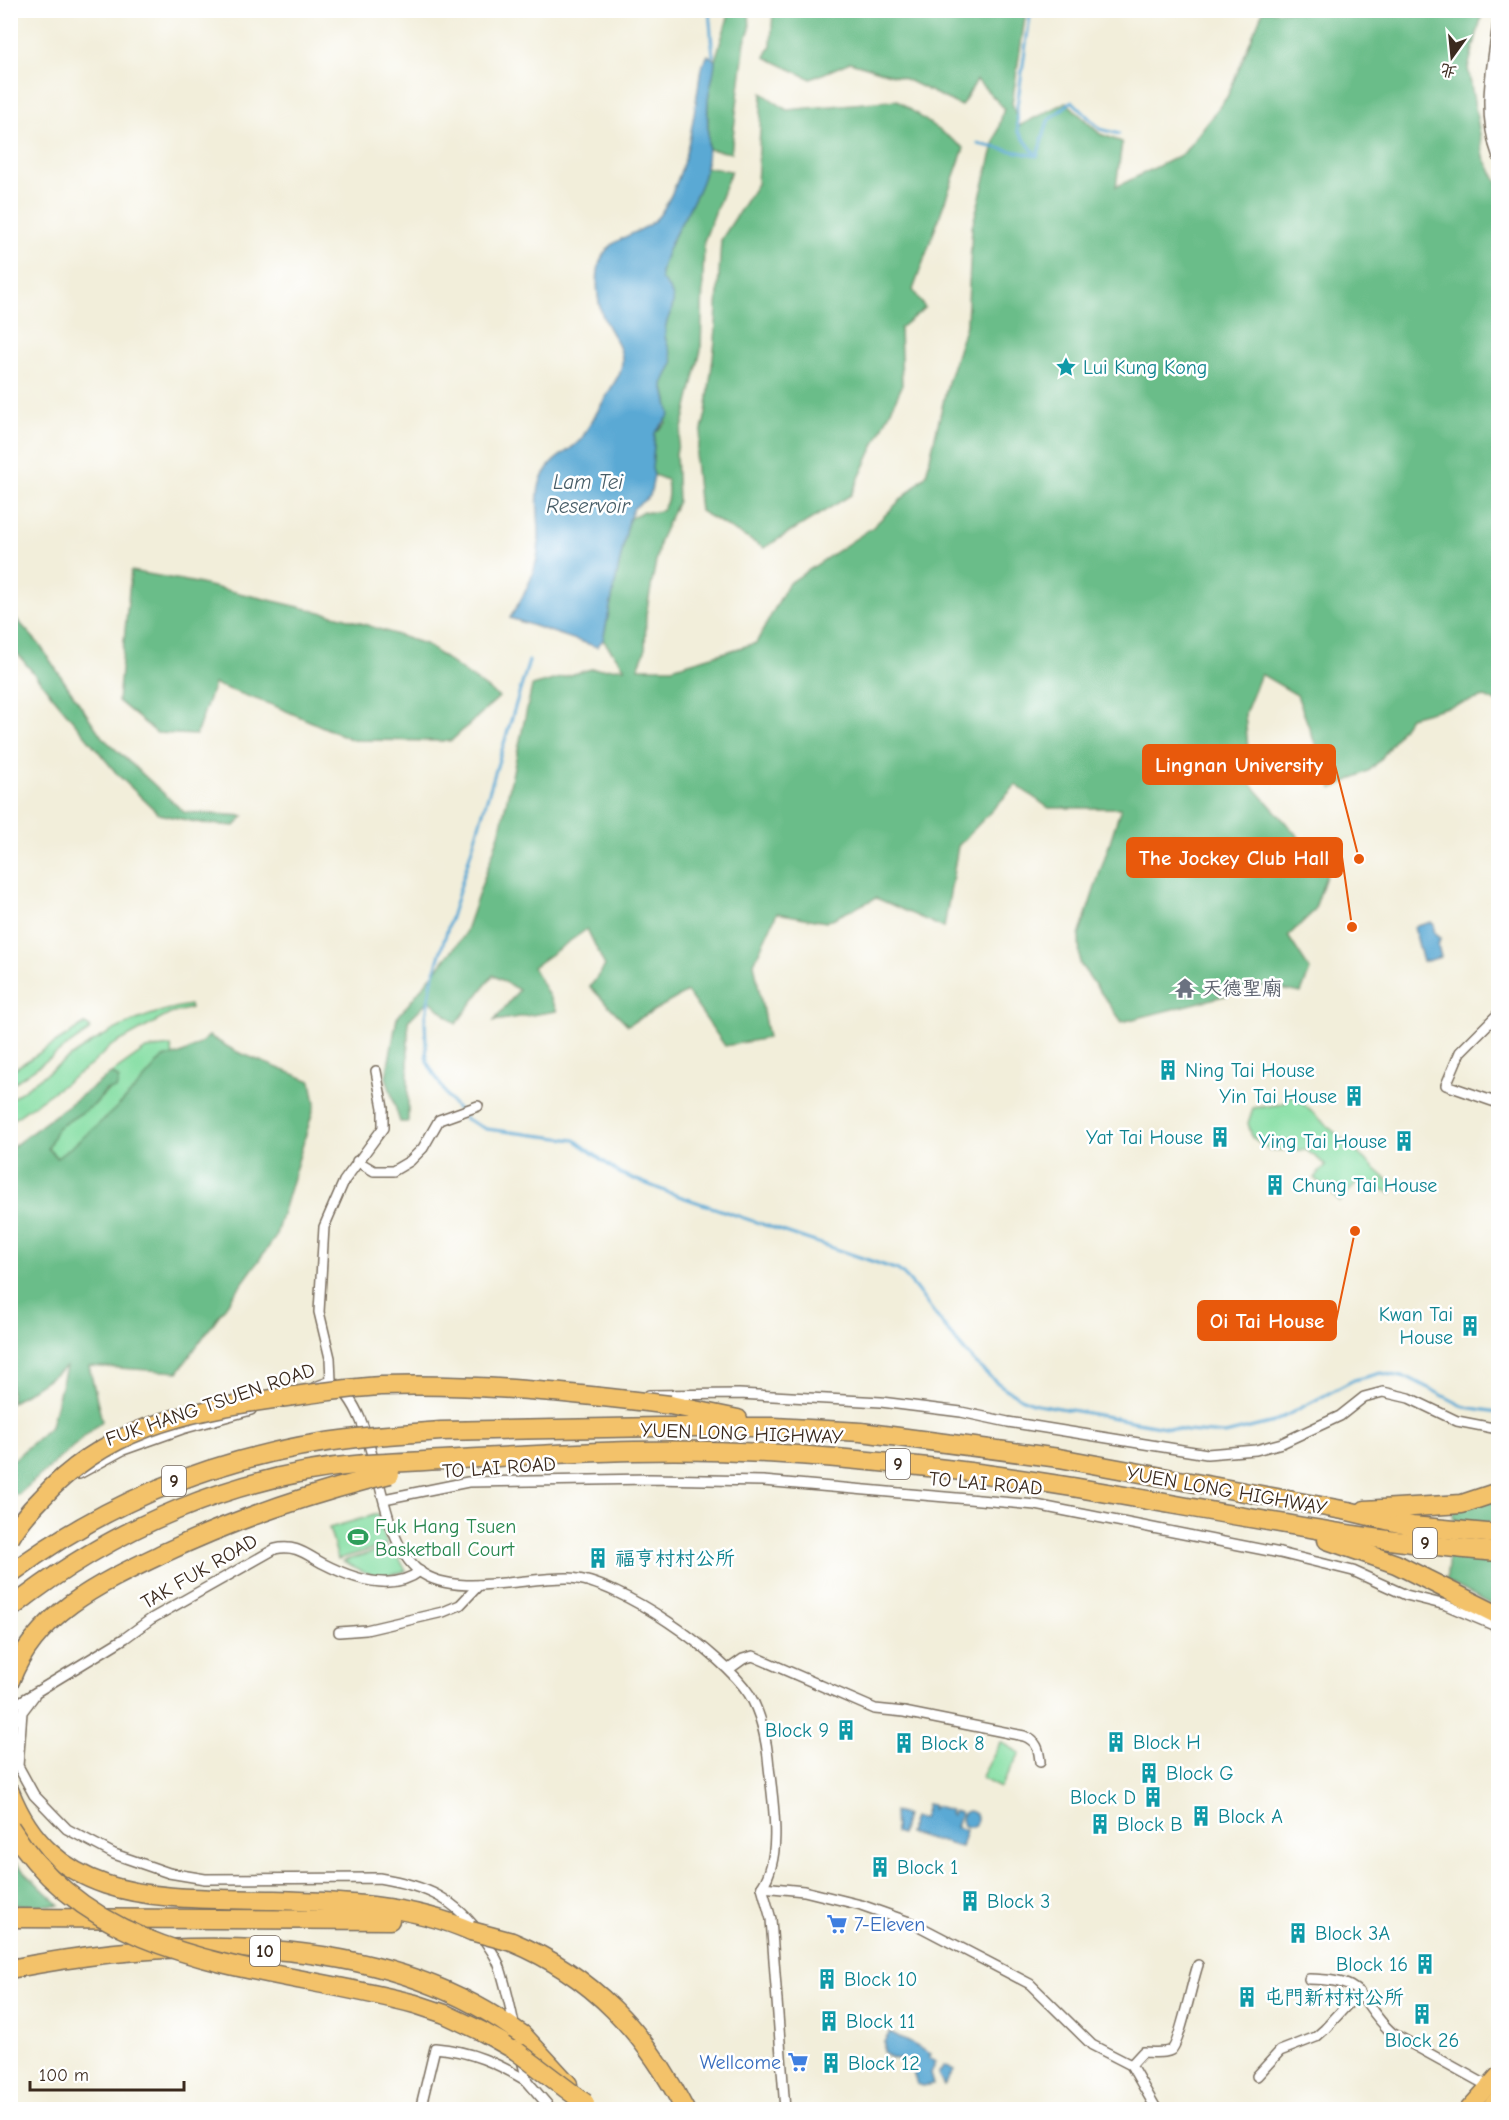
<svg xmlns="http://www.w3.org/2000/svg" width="1509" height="2120" font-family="'Comic Neue','LXGW WenKai TC',sans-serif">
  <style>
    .green { fill: #84dea3; stroke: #608460; stroke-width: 1.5 }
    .forest { fill: #6bbd89; stroke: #537454; stroke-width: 1.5 }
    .water { fill: #5aa9d4; stroke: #4a6a79; stroke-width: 1.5 }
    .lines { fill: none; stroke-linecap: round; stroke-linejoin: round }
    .stream { stroke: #5aa9d4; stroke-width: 3 }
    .street-casing { stroke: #7b6f60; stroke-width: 12 }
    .primary-casing { stroke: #7b6f60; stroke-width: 18 }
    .highway-casing { stroke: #7b6f60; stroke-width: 21 }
    .street { stroke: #fff; stroke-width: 9 }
    .primary { stroke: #f3c26a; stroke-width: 15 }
    .highway { stroke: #f3c26a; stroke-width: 18 }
    .highway-bridge-casing { stroke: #7b6f60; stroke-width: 21; stroke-linecap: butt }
    .highway-bridge { stroke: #f3c26a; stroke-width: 18 }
    .labels { text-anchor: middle; stroke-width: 5; stroke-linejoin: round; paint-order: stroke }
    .shield { fill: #fff; stroke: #766a62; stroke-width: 1.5 }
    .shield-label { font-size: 18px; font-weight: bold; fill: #3b2a1e }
    .culture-label { font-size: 20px; fill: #0d838f; stroke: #fff; text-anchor: start }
    .worship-label { font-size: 20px; fill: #5b616d; stroke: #fff; text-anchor: start }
    .street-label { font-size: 20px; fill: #3b2a1e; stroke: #fff }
    .leisure-label { font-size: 20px; fill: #27864d; stroke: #fff; text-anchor: start }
    .shop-label { font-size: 20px; fill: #366cbe; stroke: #fff; text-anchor: start }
    .water-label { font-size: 21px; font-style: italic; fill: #475d67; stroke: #fff }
    .leader { fill: none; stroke: #e8590c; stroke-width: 2 }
    .callout-dot { fill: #e8590c; stroke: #fff; stroke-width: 2 }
    .callout { fill: #e8590c; stroke: #e8590c; stroke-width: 2 }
    .callout-label { font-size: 21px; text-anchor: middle; font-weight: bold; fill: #fff }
  </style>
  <rect width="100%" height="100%" fill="#fff"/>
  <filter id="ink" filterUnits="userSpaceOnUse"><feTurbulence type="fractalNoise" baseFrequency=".0167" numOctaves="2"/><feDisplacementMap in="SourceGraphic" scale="12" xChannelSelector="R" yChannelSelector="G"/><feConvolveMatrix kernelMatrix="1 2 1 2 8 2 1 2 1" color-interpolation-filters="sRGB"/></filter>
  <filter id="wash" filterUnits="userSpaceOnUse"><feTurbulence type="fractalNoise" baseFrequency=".008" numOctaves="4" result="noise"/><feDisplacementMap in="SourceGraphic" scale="24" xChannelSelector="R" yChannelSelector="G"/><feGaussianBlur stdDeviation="1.35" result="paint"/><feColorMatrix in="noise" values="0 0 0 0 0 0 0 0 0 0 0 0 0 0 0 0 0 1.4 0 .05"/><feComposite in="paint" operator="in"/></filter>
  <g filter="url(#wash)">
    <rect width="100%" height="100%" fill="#f2eeda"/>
    <g class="green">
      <path d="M190,1005l1,3 -21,6 -59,32 -20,19 -80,56v-22c59,-42 105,-82 179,-94z"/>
      <path d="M85,1024l5,3 -1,4 -78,54v-14z"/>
      <path d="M171,1046l2,10 -74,71 -42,31 -9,-10 9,-20 37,-23 25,-26 -7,-6 34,-24z"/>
      <path d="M1292,1094l100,90v9l-33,-12 -19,20 -26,-23 12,-13 -20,-15h-36l-18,-13 -4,-14 5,-15 30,-4z"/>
      <path d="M378,1514l9,31 -49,14 -9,-31z"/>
      <path d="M393,1546l13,25c-29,9 -37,4 -63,-10z"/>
      <path d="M1001,1742l19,11 -20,35 -19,-10z"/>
    </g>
    <g class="forest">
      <path d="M730,11h19l1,18 -5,12 -14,112 -23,-4v-52l7,-37z"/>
      <path d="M773,11h253l-14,92 7,23 47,-24 34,32 22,8 -6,45 67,-33 44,-57 36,-86h220l-15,57 16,89 14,27v519l-13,-6 -75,20 -29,42 -11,11 -38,19 -35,-94 -36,-21 -16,40 6,70 77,86 -14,41 -26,25 22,34 -9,23 -38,-7 -141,36 -42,-58 -1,-28 42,-128h-72l-33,-23 -58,61 -14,82 -68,-30 -50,24 -49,-9 -23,50 14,75 -43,8 -38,-54 -59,33 -38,-38 15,-21 -18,-37 -54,38 24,44 -63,10 25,-31 -26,-15 -37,49 -27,-24 -21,21v101h-8l-14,-45 11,-59 67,-82 35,-101 33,-149 59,-17 34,-1 -22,-28 26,-121 14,-8c24,6 27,-11 24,-31l-13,-5 -2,-6 3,-36 11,-10 1,-22 -4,-18 10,-20c-1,-10 -7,-18 -8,-28 -2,-27 22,-25 -4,-56v-6c7,-39 37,-68 45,-106l25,4 -27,70 -3,109 -25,103 2,48 -18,39 -14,74 -1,37 -7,17h34l84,-25 32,-59 85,-57 53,-52 22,-93 19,-60 5,-95 32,-119 -27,-28 -16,26 -58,-28 -53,-16 -39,17 -46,-22 6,-12z"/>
      <path d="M762,93l25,17 110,-10 67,48 -51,142 12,18 -25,20 2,58 -51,109 -87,53 -64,-37 -5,-51 11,-47 9,-72 6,-101 36,-56z"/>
      <path d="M131,571l61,11 150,35 83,27 74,53 -48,44 -98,-1 -78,-34 -61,-22 -18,51 -39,-2 -39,-32z"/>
      <path d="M10,612l29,32 63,93 82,75 60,4 -9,10 -35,-3 -41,-9 -41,-39 -107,-129z"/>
      <path d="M209,1036l26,15 76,30 4,23 -40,134 -97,134 -89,-6 13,55 -84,74 -7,-2v-31l40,-36 15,-59 -55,36v-255l101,-75 7,6 -3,10 -10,1 -12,15 -37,23 -9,20 9,10c42,-32 73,-61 106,-101 15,1 35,-11 46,-21z"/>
      <path d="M1498,1498v110l-52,-27 3,-25 48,7v-40l-44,-3v-9z"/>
      <path d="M10,1858l49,47h-48z"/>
    </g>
    <g class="water">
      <path d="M708,55l7,5c0,14 -6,27 -7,41 -2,27 4,57 -7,83 -12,30 -34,56 -40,89v6c26,25 3,32 4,56 1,10 7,18 8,28l-10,21 7,31 -15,18 -3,36 2,6 -4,21 -16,12 -5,11 -26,121 -6,7 -87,-29c15,-24 28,-48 29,-77 1,-19 -5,-42 2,-61 11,-26 27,-25 41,-42l38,-65c8,-26 -10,-36 -18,-59 -5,-14 -6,-34 -3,-49 8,-32 46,-28 62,-52 27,-41 33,-97 40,-145z"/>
      <path d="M1431,922l3,3v8l6,6 -2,7 3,11 -18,5 -9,-35z"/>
      <path d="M927,1804l6,1 -1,4 4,-3 14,4 -1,4 3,1 1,-4 7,2 -4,14 10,3 -5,17 -53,-14 5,-16 10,2z"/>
      <circle cx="969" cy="1819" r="8"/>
      <path d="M894,1812l12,3 -5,20 -6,-2z"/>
      <path d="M890,2032l41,22 -2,4 6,4 -5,12 3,10 -10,2 -6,-2 -7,-22 -18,-4 -8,-6v-10z"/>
      <path d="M944,2065l10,5 -10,15 -6,-11z"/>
    </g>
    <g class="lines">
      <g class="stream">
        <path d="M709,10l4,46"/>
        <path d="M1031,10l-14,96 1,25 18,24"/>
        <path d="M978,144l59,12 11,-35 24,-20 28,28 19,5"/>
        <path d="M529,661l-97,319 -7,42 2,40 22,37 17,20 20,10 89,11 44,33 51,20 228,77c13,10 20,22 30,35 29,38 58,79 104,98l155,28 38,3 49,-12 80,-42 27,-7 30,6 54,28 33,5"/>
      </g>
    </g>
  </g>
  <g filter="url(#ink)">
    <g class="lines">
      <g class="street-casing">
        <g id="street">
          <path d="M1498,23c-6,46 -17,89 0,134"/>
          <path d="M1498,1014l-38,38 -14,33 52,18"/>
          <path d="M357,1161l17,10h19l17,-10 13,-13 16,-28 39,-14"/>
          <path d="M331,1381l-1,-23 -11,-46 5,-85 20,-46 39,-53v-20l-7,-37"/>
          <path d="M315,1387l16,-6c52,31 41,153 88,190 36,28 109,5 151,7 50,3 152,75 179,116 13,21 18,49 20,73 4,36 14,89 -7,120"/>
          <path d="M649,1395l90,-1 142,8 80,10 47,10 199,32 49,-4 26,-7 58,-27 24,-19 19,-5 26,6 48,23 41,8"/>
          <path d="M79,1474l44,-24 59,-21 69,-19"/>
          <path d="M384,1499l84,-17 182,-3 113,2 273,24 244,48 73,18 53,24 40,10 52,22"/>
          <path d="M339,1632l27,-2 77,-18 17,-7 19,-20"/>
          <path d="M729,1669l14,-10 10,-3 122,53 29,3 120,24c13,5 15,13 16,26"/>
          <path d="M34,1696l-12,16 -4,54 16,29 33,34 47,25 55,19 36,6 174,-1c48,8 76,20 104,60 5,8 13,18 16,27 7,20 11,42 16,63"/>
          <path d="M10,1708l115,-70 26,-19 124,-70c20,-5 31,5 47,14 29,15 70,30 98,8"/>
          <path d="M1498,1834v1"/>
          <path d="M762,1887l42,4 57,14 54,19 115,60 62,61 39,20 26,45"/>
          <path d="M762,1887l9,32 14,191"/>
          <path d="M1309,1979c62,1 46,20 83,54l96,53"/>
          <path d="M521,2056l6,25 25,29"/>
          <path d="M1131,2065l12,-13c8,0 21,2 28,-2 8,-4 22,-72 27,-85"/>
          <path d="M1257,2076l23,-25 36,-14 9,-8 34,-37"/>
          <path d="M420,2110l15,-62c36,3 62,15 92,33"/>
        </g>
      </g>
      <g class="primary-casing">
        <g id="primary">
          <path d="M1467,2110l31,-35"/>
          <path d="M1487,2110l11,-13"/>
        </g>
      </g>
      <g class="highway-casing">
        <g id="highway">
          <path d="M670,1405l68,14"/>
          <path d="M375,1436l66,-5 218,-4h116l86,5 198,26 289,53 64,15 86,8"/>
          <path d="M387,1463c82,-4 165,-10 247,-12 101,-3 203,6 303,17 188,21 372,69 561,84"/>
          <path d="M1365,1510l97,-6 36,-12"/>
          <path d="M1327,1540l69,24 102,51"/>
          <path d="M10,1574c103,-77 220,-122 347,-136"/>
          <path d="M10,1609c102,-81 225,-135 355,-145"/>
          <path d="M10,1681c26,-69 93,-99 154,-128 67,-32 134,-55 206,-74"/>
          <path d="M10,1792c46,117 160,105 263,108 66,2 137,4 198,31"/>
          <path d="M10,1918l380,2"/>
          <path d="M512,1942c80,33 134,91 173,168"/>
          <path d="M10,1969c162,-32 364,-39 504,60"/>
          <path d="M483,2032l32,18"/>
          <path d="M523,2035l45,49"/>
        </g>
      </g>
      <use href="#street" class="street"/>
      <use href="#primary" class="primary"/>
      <use href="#highway" class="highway"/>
      <g class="highway-bridge-casing">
        <g id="highway-bridge">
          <path d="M357,1438l18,-2"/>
          <path d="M365,1464l22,-1"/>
          <path d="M370,1479l20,-5"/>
          <path d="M10,1538c8,-14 20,-28 31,-39 63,-70 143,-87 232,-100 36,-5 72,-11 108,-13 96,-3 193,7 289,19"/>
          <path d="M10,1827c88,143 259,138 405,177l30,10 38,18"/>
          <path d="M471,1931l41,11"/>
          <path d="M514,2029l9,6"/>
          <path d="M515,2050l70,53"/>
        </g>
      </g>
      <use href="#highway-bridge" class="highway-bridge"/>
    </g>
  </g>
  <defs>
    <g id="sight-bare" transform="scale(1.62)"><path d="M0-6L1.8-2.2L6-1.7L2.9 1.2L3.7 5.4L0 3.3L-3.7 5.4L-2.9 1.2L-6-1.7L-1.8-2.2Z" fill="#0f9aa8" stroke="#fff" stroke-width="2.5" paint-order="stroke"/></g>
    <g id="temple-bare" transform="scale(1.62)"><path d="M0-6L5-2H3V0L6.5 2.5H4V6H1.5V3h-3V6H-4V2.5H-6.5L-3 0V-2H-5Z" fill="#6b7280" stroke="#fff" stroke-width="2.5" paint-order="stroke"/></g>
    <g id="building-bare" transform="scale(1.62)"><path d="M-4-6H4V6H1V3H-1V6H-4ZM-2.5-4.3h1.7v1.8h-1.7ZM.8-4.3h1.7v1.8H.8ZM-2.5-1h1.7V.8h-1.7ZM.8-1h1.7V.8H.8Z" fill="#0f9aa8" stroke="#fff" stroke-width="2.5" paint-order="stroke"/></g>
    <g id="stadium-bare" transform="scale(1.62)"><path d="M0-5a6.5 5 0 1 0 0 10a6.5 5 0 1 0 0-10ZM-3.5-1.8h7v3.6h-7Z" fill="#2e9e5b" stroke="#fff" stroke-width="2.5" paint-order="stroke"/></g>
    <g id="supermarket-bare" transform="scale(1.62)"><path d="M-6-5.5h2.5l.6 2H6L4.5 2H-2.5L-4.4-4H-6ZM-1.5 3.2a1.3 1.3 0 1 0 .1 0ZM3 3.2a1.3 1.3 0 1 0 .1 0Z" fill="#3f7fe0" stroke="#fff" stroke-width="2.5" paint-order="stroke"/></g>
  </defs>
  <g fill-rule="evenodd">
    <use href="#sight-bare" x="1066" y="367"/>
    <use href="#temple-bare" x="1185" y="988"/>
    <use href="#building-bare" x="1168" y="1070"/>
    <use href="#building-bare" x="1354" y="1096"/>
    <use href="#building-bare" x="1220" y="1137"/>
    <use href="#building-bare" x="1404" y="1141"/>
    <use href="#building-bare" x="1275" y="1185"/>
    <use href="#building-bare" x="1470" y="1326"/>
    <use href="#stadium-bare" x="358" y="1537"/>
    <use href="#building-bare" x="598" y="1558"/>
    <use href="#building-bare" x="846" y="1730"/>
    <use href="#building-bare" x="1116" y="1742"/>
    <use href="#building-bare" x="904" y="1743"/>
    <use href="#building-bare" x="1149" y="1773"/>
    <use href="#building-bare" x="1153" y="1797"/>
    <use href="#building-bare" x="1201" y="1816"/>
    <use href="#building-bare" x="1100" y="1824"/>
    <use href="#building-bare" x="880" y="1867"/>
    <use href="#building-bare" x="970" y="1901"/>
    <use href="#supermarket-bare" x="837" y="1924"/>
    <use href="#building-bare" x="1298" y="1933"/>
    <use href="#building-bare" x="1425" y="1964"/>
    <use href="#building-bare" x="827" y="1979"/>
    <use href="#building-bare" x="1247" y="1997"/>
    <use href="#building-bare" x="1422" y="2014"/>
    <use href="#building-bare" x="829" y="2021"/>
    <use href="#supermarket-bare" x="798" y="2062"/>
    <use href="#building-bare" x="831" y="2063"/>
  </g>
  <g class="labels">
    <g class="shield">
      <rect x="886" y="1449" width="24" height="30" rx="4.5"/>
      <rect x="162" y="1466" width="24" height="30" rx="4.5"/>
      <rect x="1413" y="1528" width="24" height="30" rx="4.5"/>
      <rect x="250" y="1936" width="30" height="30" rx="4.5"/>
    </g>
    <g class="shield-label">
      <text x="898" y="1470">9</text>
      <text x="174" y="1487">9</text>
      <text x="1425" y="1549">9</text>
      <text x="265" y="1957">10</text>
    </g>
    <g class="culture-label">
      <text x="1083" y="374">Lui Kung Kong</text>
      <text x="1185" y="1077">Ning Tai House</text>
      <text x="1337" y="1103" text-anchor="end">Yin Tai House</text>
      <text x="1203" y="1144" text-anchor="end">Yat Tai House</text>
      <text x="1387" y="1148" text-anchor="end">Ying Tai House</text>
      <text x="1292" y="1192">Chung Tai House</text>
      <text x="1453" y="1321" text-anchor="end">Kwan Tai<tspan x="1453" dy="23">House</tspan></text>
      <text x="615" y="1565">福亨村村公所</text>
      <text x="829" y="1737" text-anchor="end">Block 9</text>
      <text x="1133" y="1749">Block H</text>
      <text x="921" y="1750">Block 8</text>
      <text x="1166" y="1780">Block G</text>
      <text x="1136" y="1804" text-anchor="end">Block D</text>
      <text x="1218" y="1823">Block A</text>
      <text x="1117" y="1831">Block B</text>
      <text x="897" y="1874">Block 1</text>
      <text x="987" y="1908">Block 3</text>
      <text x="1315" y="1940">Block 3A</text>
      <text x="1408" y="1971" text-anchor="end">Block 16</text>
      <text x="844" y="1986">Block 10</text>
      <text x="1264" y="2004">屯門新村村公所</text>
      <text x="846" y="2028">Block 11</text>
      <text x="1422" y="2047" text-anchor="middle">Block 26</text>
      <text x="848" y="2070">Block 12</text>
    </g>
    <g class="worship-label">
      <text x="1202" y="995">天德聖廟</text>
    </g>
    <g class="street-label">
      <text transform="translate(210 1404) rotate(-19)" y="7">FUK HANG TSUEN ROAD</text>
      <text transform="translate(742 1433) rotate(2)" y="7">YUEN LONG HIGHWAY</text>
      <text transform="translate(499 1467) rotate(-4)" y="7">TO LAI ROAD</text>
      <text transform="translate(986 1483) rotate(5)" y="7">TO LAI ROAD</text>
      <text transform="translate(1227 1490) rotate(10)" y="7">YUEN LONG HIGHWAY</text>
      <text transform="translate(199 1571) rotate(-30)" y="7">TAK FUK ROAD</text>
    </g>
    <g class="leisure-label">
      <text x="375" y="1533">Fuk Hang Tsuen<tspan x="375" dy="23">Basketball Court</tspan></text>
    </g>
    <g class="shop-label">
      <text x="854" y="1931">7-Eleven</text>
      <text x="781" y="2069" text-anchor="end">Wellcome</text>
    </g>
    <g class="water-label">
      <text x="588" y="489">Lam Tei<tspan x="588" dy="24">Reservoir</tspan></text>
    </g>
  </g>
  <path class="leader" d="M1359 859L1335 765M1352 927L1342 857M1355 1231L1336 1321"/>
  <g class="callout-dot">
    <circle cx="1359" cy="859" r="6"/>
    <circle cx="1352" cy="927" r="6"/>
    <circle cx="1355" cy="1231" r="6"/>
  </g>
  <g class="callout">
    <rect x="1143" y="745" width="192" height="39" rx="6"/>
    <rect x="1127" y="838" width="215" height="39" rx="6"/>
    <rect x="1198" y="1301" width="138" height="39" rx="6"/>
  </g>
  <g class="callout-label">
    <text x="1239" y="772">Lingnan University</text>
    <text x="1234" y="865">The Jockey Club Hall</text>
    <text x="1267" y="1328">Oi Tai House</text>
  </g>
  <rect width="1509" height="2120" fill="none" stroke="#fff" stroke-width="36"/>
  <g transform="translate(1452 57) rotate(195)" stroke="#ffffff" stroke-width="4.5" paint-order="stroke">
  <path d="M0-4.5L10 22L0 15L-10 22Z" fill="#3b2a1e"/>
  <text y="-9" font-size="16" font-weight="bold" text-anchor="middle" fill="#3b2a1e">北</text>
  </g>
  <path d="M30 2081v9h154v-9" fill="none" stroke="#3b2a1e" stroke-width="3"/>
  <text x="39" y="2081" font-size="18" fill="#3b2a1e" stroke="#ffffff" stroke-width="4.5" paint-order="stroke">100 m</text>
</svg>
